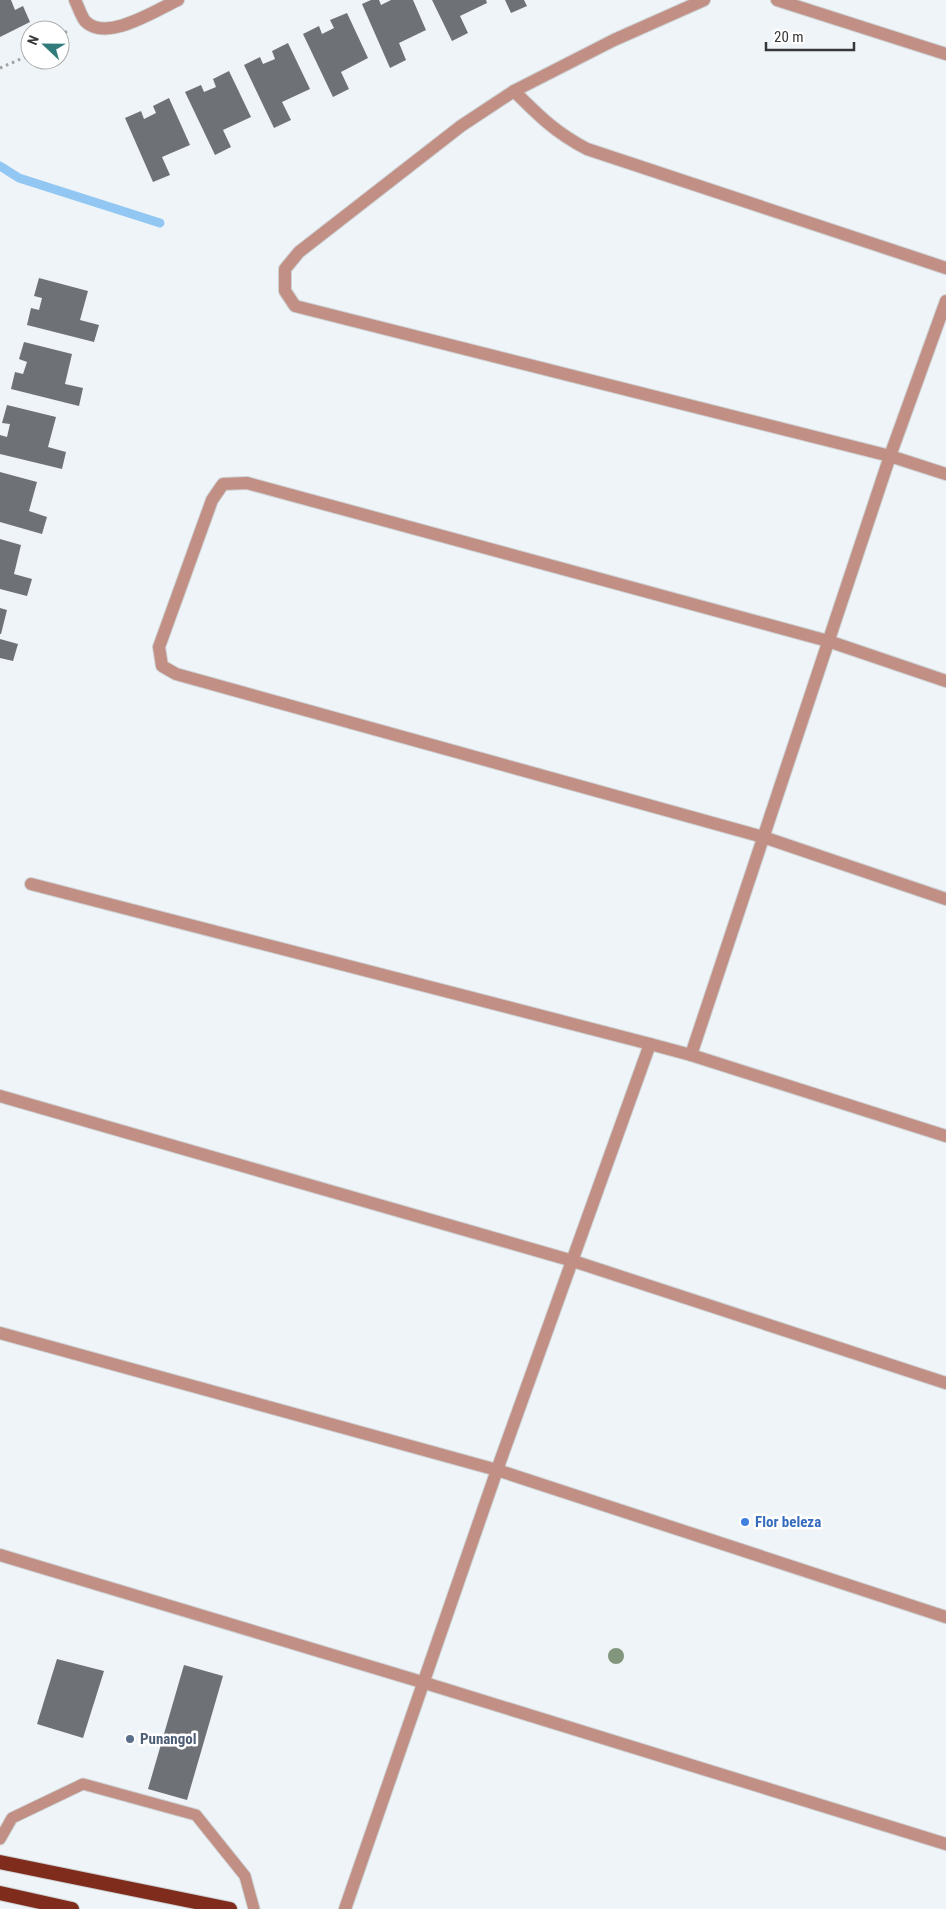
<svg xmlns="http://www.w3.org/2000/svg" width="946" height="1909" font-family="'Roboto Condensed',sans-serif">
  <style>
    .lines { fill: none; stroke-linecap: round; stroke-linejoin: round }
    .stream { stroke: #92c7f3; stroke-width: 9 }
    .building { fill: #6e7276 }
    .service-casing { stroke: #cdd2d5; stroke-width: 13 }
    .minor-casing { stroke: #cdd2d5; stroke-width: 14 }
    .trunk-casing { stroke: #cdd2d5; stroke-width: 16 }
    .path { stroke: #9da0a3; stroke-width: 3; stroke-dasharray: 2.5 4; stroke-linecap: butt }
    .service { stroke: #c28f84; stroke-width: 11 }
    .minor { stroke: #c28f84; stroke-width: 12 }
    .trunk { stroke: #802c1c; stroke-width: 14 }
    .tree { fill: #82967b }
    .shop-dot { fill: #3f7fe0; stroke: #fff; stroke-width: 2 }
    .service-dot { fill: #5c6f8a; stroke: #fff; stroke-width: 2 }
    .labels { text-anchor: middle; stroke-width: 5; stroke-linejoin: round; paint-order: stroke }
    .shop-label { font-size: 15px; font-weight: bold; fill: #366cbe; stroke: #fff; text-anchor: start }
    .service-label { font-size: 15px; font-weight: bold; fill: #4e5e75; stroke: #fff; text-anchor: start }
  </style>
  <rect width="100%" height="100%" fill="#eff4f8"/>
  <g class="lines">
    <path class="stream" d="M0,166l19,12 141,45"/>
  </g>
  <g class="building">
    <path d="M0,0h11l4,10 8,-4 7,16 -30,15z"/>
    <path d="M371,0h8l2,5 10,-5h22l13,30 -27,13 7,17 -16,8 -28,-64z"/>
    <path d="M432,0h54l1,3 -27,13 8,17 -16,8z"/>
    <path d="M505,0h19l3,6 -16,7z"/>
    <path d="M347,13l21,45 -27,14 8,17 -16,8 -30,-63 16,-8 3,8 12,-6 -4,-8z"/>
    <path d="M288,43l22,46 -28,13 9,18 -17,8 -30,-63 16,-8 3,7 12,-5 -3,-8z"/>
    <path d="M229,71l22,46 -28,13 8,17 -16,8 -30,-63 16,-7 3,7 12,-5 -3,-8z"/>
    <path d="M169,98l21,47 -28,12 8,18 -17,7 -28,-64 16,-7 3,8 12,-6 -3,-7z"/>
    <path d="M39,278l49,13 -8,29 19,5 -5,17 -67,-17 4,-17 8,2 3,-12 -8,-2z"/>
    <path d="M24,342l48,12 -7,30 18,4 -4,18 -68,-17 4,-17 8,2 4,-12 -8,-3z"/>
    <path d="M7,405l49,12 -8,30 18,5 -4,17 -62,-15v-19l7,2 3,-13 -8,-1z"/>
    <path d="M0,472l37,10 -8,29 18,6 -5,17 -42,-12z"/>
    <path d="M0,539l21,6 -7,29 18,5 -5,17 -27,-7z"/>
    <path d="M0,608l7,2 -6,24h-1z"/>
    <path d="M0,639l18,5 -5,17 -13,-3z"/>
    <path d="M57,1659l47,12 -21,67 -46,-14z"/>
    <path d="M184,1665l39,11 -36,124 -39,-11z"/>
  </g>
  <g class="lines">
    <g class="service-casing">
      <path id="service" d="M0,1839l12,-21 71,-34 113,31 49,61 9,33"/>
    </g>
    <g class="minor-casing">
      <g id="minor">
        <path d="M75,0c3,6 6,16 10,21 21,22 71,-11 93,-21"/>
        <path d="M704,0l-90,40 -100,51 -53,35 -162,126 -14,17v22l10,15 595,150 56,18"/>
        <path d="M777,0l169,54"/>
        <path d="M514,91c25,25 42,42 73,58l359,119"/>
        <path d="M946,681l-118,-40 -581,-158 -24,1 -11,16 -53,147 3,19 14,8 587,163 183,62"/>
        <path d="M31,884l619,160 41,11 255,81"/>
        <path d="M691,1055l199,-599 56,-155"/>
        <path d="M0,1096l573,165 373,122"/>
        <path d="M0,1333l497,137 449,147"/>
        <path d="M0,1555l425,128 521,161"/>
        <path d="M345,1909l152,-439 153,-426"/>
      </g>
    </g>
    <g class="trunk-casing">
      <g id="trunk">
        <path d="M0,1862l230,47"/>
        <path d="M0,1893l72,16"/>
      </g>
    </g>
    <g class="path">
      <path d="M60,37l7,-6"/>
      <path d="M0,68l30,-13"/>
    </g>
    <use href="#service" class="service"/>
    <use href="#minor" class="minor"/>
    <use href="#trunk" class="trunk"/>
  </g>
  <circle class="tree" cx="616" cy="1656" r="8"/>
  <circle class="shop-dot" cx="745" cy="1522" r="5"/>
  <circle class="service-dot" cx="130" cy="1739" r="5"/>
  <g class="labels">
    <g class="shop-label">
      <text x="755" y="1527">Flor beleza</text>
    </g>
    <g class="service-label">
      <text x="140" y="1744">Punangol</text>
    </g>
  </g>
  <g transform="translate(45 45) rotate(292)"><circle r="24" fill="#ffffff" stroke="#aeafaf"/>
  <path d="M0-4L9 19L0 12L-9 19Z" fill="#317b7c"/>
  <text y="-8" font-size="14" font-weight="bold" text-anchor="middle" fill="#343638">N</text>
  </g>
  <path d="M766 42v8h88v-8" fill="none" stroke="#343638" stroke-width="2.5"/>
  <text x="774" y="42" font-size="15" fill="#343638" stroke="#ffffff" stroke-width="4" paint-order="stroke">20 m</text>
</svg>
